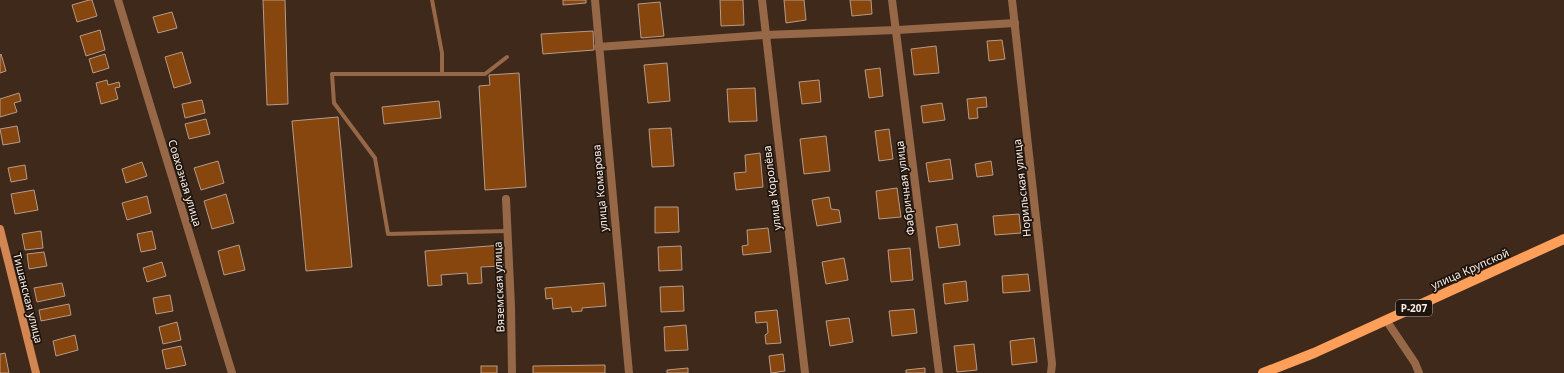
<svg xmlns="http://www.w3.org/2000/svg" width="1564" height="373" font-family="'Noto Sans',sans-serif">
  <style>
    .building { fill: #86460d; stroke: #b69b8a }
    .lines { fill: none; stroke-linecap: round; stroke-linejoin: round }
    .lane { stroke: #976848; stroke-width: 4 }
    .street { stroke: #976848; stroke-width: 8 }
    .secondary { stroke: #d28752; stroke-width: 8 }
    .primary { stroke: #ff9f59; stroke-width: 10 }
    .labels { text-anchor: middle; stroke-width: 3.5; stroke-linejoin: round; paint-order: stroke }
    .shield { fill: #1e140e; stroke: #b9aba3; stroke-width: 1 }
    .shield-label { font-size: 10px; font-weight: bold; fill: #fbece3 }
    .street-label { font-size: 11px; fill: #fbece3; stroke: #1e140e }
  </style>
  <rect width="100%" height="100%" fill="#3f291a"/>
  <g class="building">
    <path d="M89,0h3l5,16 -20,6 -5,-17z"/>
    <path d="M263,0h22l3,104 -21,1z"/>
    <path d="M563,0h23v3l-23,2z"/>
    <path d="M720,0h23l1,25 -23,1z"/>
    <path d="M784,0h20l2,20 -20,3z"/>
    <path d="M850,0h21l1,14 -20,2z"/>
    <path d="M660,2l4,34 -23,2 -3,-34z"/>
    <path d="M172,12l5,16 -19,5 -5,-16z"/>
    <path d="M100,30l5,20 -19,6 -6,-20z"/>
    <path d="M593,31l1,19 -51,4 -2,-20z"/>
    <path d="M1002,40l3,19 -16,2 -2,-20z"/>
    <path d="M936,46l3,27 -25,2 -3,-26z"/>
    <path d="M182,52l9,31 -17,5 -9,-31z"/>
    <path d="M1,54l5,17 -6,2v-18z"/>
    <path d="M105,54l4,14 -16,5 -4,-14z"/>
    <path d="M667,63l3,38 -22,2 -4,-38z"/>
    <path d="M880,68l3,28 -14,2 -4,-28z"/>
    <path d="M519,73l7,114 -41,3 -6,-104 11,-1 -1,-10z"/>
    <path d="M107,80l1,5 11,-3 1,5 -5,1 3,11 -17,5 -5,-21z"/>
    <path d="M819,80l2,22 -19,2 -3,-22z"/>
    <path d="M755,88l2,33 -28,1 -2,-33z"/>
    <path d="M19,93l2,8 -7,2 3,9 -17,5v-18z"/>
    <path d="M986,97l1,10 -10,1 1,10 -9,1 -2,-20z"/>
    <path d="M202,100l3,13 -20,5 -3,-14z"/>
    <path d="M439,101l2,17 -57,6 -2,-17z"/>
    <path d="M942,103l3,17 -22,3 -2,-17z"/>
    <path d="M338,117l14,150 -46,4 -14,-150z"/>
    <path d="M206,119l4,15 -21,5 -4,-15z"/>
    <path d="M17,126l3,16 -17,3 -3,-16z"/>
    <path d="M671,128l3,38 -22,1 -3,-38z"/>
    <path d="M889,129l4,30 -14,2 -4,-30z"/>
    <path d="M826,136l4,35 -26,3 -4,-35z"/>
    <path d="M760,153l3,34 -27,3 -2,-17 12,-1 -1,-17z"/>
    <path d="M950,159l3,20 -24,3 -3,-19z"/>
    <path d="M218,161l6,22 -23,7 -7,-22z"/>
    <path d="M991,161l2,14 -16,2 -2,-13z"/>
    <path d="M142,162l5,14 -21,7 -4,-14z"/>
    <path d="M25,165l2,14 -16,3 -3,-14z"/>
    <path d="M897,188l4,29 -22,2 -3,-28z"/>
    <path d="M34,190l4,20 -23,4 -4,-20z"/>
    <path d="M226,194l8,29 -22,6 -8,-28z"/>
    <path d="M147,196l4,17 -24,7 -5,-17z"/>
    <path d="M829,197l2,12 8,1 2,12 -24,4 -5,-26z"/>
    <path d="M655,207h23l1,25 -24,1z"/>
    <path d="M1019,214l2,19 -26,2 -2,-19z"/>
    <path d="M957,224l3,21 -21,3 -3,-21z"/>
    <path d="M768,228l3,24 -28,3 -1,-9 6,-1 -1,-15z"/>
    <path d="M41,231l2,17 -18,2 -3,-16z"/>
    <path d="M152,231l4,18 -15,3 -4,-18z"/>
    <path d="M239,245l6,25 -21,5 -6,-24z"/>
    <path d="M502,245l1,21 -22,1 1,16 -14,1 -1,-11 -26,2 1,10 -14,1 -3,-35z"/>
    <path d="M681,246l1,24 -23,1 -1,-24z"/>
    <path d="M910,248l3,32 -22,2 -3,-32z"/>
    <path d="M44,252l3,14 -18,3 -2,-15z"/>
    <path d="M844,258l4,22 -22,4 -4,-22z"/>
    <path d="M162,262l4,14 -19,6 -4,-14z"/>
    <path d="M1028,274l2,17 -27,2 -1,-17z"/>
    <path d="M966,281l2,20 -23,3 -2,-20z"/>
    <path d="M62,283l3,13 -28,6 -3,-14z"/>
    <path d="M604,283l2,23 -24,2v3l-10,1 -1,-5 -18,2 -1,-11 -6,1 -1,-11z"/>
    <path d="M683,286l1,25 -23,1 -1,-25z"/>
    <path d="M170,295l3,16 -17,3 -3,-16z"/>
    <path d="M69,304l2,11 -30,6 -2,-11z"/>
    <path d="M914,309l3,24 -25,3 -3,-25z"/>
    <path d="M777,310l4,33 -15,1 -1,-9 3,-2 -1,-11 -11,1 -1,-11z"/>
    <path d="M849,318l4,24 -23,4 -4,-25z"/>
    <path d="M177,322l4,18 -18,4 -4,-17z"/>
    <path d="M686,325l2,25 -23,1 -1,-24z"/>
    <path d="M75,335l3,15 -22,6 -3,-15z"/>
    <path d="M1034,338l3,24 -25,3 -2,-24z"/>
    <path d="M974,344l3,26 -20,2 -3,-26z"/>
    <path d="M181,346l5,19 -20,4 -4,-19z"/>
    <path d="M5,353l4,20h-9v-19z"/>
    <path d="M783,354l2,17 -14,2 -2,-17z"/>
    <path d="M605,365v8h-72v-7z"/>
    <rect x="481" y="366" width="16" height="7"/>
    <path d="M688,368v5h-21v-3z"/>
    <path d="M925,368v5h-19v-3z"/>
  </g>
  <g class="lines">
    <g class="lane">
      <path d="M432,0l10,53v21"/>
      <path d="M507,57l-22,17h-153l2,29 41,55 13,76 119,-3"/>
    </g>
    <g class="street">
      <path d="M118,0l114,373"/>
      <path d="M595,0l34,373"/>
      <path d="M762,0l43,373"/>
      <path d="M892,0l47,373"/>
      <path d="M1012,0l40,364 -1,9"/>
      <path d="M598,47l167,-12 132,-5 118,-7"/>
      <path d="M506,199l5,107 1,67"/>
      <path d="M1386,320l29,43 4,10"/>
    </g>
    <path class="secondary" d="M0,229l36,144"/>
    <path class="primary" d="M1263,373l51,-20 250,-114"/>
  </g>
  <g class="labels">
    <rect class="shield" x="1396" y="300" width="36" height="16" rx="3"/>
    <g class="shield-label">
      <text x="1414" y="312">Р-207</text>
    </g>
    <g class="street-label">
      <text transform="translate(185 183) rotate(73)" y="4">Совхозная улица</text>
      <text transform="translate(600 188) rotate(-95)" y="4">улица Комарова</text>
      <text transform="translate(772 188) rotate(-97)" y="4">улица Королёва</text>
      <text transform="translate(905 188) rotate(-97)" y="4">Фабричная улица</text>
      <text transform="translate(1022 188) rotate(-96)" y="4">Норильская улица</text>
      <text transform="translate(1470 269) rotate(-24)" y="4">улица Крупской</text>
      <text transform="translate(499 287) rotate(-92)" y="4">Вяземская улица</text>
      <text transform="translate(28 298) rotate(76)" y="4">Тишанская улица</text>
    </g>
  </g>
</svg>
